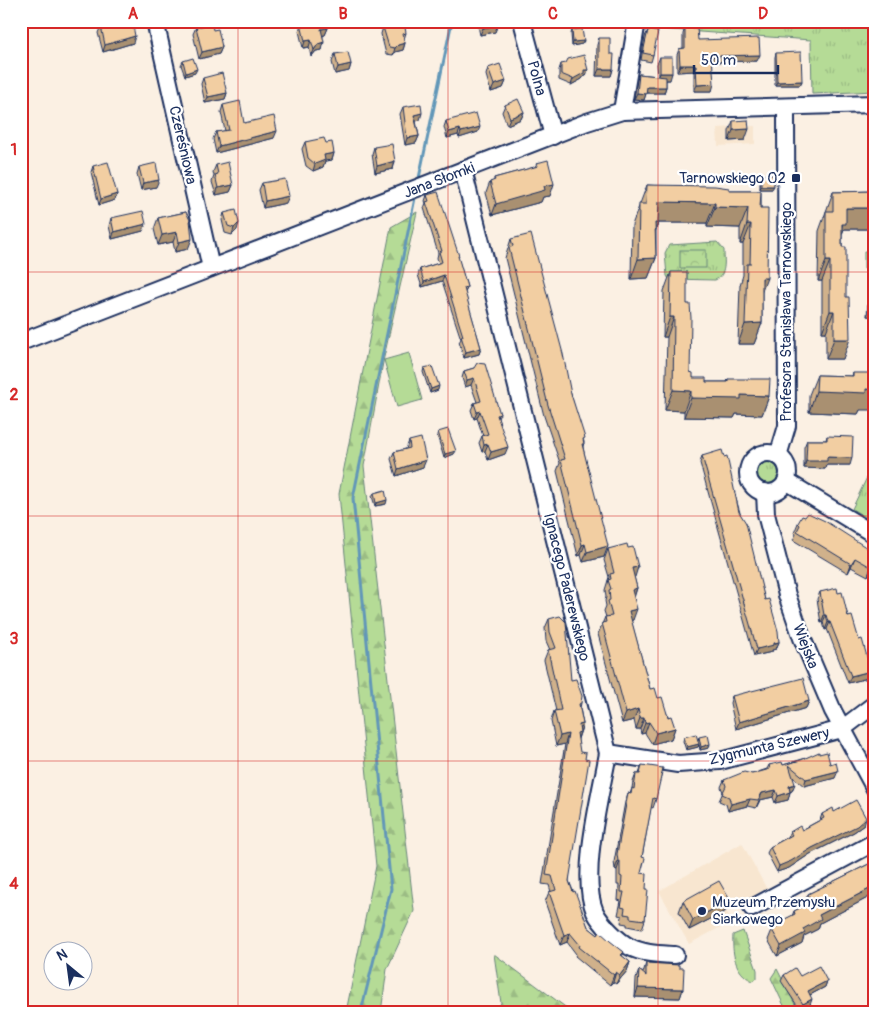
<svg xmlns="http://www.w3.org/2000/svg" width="896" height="1033" font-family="Pangolin,sans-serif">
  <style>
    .built { fill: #f8e6d0 }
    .grass { fill: url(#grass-tufts); stroke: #68857a }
    .forest { fill: url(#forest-firs); stroke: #68857a }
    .park { fill: url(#park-crowns); stroke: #68857a }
    .garden { fill: #b5db96; stroke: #68857a }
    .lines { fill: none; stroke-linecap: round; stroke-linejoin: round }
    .stream { stroke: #6297b8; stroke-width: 3 }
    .minor-casing { stroke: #1b2f5e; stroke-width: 20 }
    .minor { stroke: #fff; stroke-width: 16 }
    .wall { fill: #d0b18b; stroke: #1b2f5e }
    .shaded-wall { fill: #a99071; stroke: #1b2f5e }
    .building { fill: #f2cea2; stroke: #1b2f5e }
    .grid { fill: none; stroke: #d62828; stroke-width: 1; stroke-opacity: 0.55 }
    .poi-dot { fill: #1b2f5e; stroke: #fff; stroke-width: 2 }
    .labels { text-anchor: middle; stroke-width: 4.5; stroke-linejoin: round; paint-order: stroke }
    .street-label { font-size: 15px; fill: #1b2f5e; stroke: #fff }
    .poi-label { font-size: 15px; fill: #1b2f5e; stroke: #fff; text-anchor: end }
    .neatline { fill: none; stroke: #d62828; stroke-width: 2 }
    .grid-label { font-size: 16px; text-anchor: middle; font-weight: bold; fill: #d62828 }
  </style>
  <defs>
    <pattern id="grass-tufts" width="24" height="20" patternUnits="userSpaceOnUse" patternTransform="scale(1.25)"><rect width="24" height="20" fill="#b5db96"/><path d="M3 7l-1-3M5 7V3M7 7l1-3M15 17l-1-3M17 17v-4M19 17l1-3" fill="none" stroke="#9bbc84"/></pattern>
    <pattern id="forest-firs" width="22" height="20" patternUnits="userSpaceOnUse" patternTransform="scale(1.25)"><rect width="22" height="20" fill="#b5db96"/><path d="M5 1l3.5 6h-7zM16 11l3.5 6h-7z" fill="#9bbc84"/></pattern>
    <pattern id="park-crowns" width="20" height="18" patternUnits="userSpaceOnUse" patternTransform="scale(1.25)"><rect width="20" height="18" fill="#b5db96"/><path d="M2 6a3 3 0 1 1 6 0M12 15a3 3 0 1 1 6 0" fill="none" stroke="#9bbc84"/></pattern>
  </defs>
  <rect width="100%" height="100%" fill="#fbf0e3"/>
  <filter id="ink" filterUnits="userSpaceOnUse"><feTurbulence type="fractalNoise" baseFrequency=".02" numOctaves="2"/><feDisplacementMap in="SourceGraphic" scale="10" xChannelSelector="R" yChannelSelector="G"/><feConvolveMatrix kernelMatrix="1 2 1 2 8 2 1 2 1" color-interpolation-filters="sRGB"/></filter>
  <g filter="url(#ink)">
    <g class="built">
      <path d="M755,126v18l-37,2 -1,-18z"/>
      <path d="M742,843l27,50 -15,5 -18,1 -3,8 -7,4 6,10 -43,23 -30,-53z"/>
    </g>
    <g class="grass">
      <path d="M644,21h231v70l-63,3 -1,-54 -167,-12z"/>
      <path d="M717,242l7,8c0,11 3,25 -9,30l-46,-1 -2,-3 -2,-23 4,-8z"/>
      <path d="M872,433l3,1v89l-23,-14 18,-38z"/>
      <circle cx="768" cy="473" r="13"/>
    </g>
    <g class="forest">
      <path d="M417,212l-33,145 -20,109 50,445 -27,58 -6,43h-35l30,-146 -37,-372 52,-267z"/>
      <path d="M743,931l14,39v8l-4,3c-19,-8 -21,-29 -20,-46z"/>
      <path d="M494,954l78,58h-77l6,-9z"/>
      <path d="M777,969l22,43h-12l-16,-34z"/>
    </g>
    <g class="park">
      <rect x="680" y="250" width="26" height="18"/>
      <path d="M864,251h11v17l-11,1z"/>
    </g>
    <path class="garden" d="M409,353l13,47 -25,7 -13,-47z"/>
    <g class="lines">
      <g class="stream">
        <path d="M419,178l33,-157"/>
        <path d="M361,1012l30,-123 -38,-391 62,-300"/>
      </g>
      <g class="minor-casing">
        <g id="minor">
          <path d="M155,21l56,247"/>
          <path d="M522,21l31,115"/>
          <path d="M622,111l15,-90"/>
          <path d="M463,170l145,583c-7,41 -29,122 -13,159 6,12 24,30 35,35 14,7 30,7 45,8"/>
          <path d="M21,342l566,-220 35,-11 253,-7"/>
          <circle cx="768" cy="473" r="20"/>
          <path d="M778,456l9,-30 -1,-318"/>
          <path d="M786,481l89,54"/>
          <path d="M765,492l1,22 21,81 15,43 31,73 42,78"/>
          <path d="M608,753l70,11 42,-3 122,-32 33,-25"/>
          <path d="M752,908l123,-66"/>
        </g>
      </g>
      <use href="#minor" class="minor"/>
    </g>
    <g class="wall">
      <path d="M477,21h20l-2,11 -15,3z"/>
      <path d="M116,24l17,19 -30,9 -5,-19 3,-7z"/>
      <path d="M301,24l27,4 -3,7h-2l-1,15 -6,1 -5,6 -2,-10 -6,1 -4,-17z"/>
      <path d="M196,27l17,3 9,17 -3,7 -20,5 -6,-25z"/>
      <path d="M383,27l23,6 -2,6 1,4 -2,7 -8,2 -2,3 -7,-1 -5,-20z"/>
      <path d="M685,28l13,12 59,21 -45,1v29h-18v-20l-17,1v-17l2,-6 4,-1v-14z"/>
      <path d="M572,30l10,14 -10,2 -1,-12z"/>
      <path d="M648,30l5,25 -2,7 -10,-2 4,-23z"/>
      <path d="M599,38l11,16 3,15 -2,7h-15l1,-31z"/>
      <path d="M776,53l26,28 -2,4h-25v-28z"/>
      <path d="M335,54l16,10 -2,7 -14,3 -3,-12z"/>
      <path d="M660,57l10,23h-4v7l-2,6h-18l-2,7 -10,-1 3,-19 2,-6 19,2 -1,-12z"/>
      <path d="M183,61l12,12 -10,3 -4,-11z"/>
      <path d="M561,64l25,12h-2l-2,3 -11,6 -12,-5v-10z"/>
      <path d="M488,68l18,13 -3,7 -12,4 -5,-17z"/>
      <path d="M203,78l24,15 -2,6 -20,4 -4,-19z"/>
      <path d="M223,105l21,18 30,15 -58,15 -3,-14 3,-7 9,-1 -4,-19z"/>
      <path d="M505,105l19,7 -3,7 -14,6 -5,-13z"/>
      <path d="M403,107l17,13 -4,1 3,15 -3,7 -11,2 -5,-31z"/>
      <path d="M446,121l32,11 -19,6 -1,-3 -11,3 -3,-11z"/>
      <path d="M733,121l12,19 -16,1v-10z"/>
      <path d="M305,142l21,1 8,10 -2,7 -7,1 -2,6 -10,4 -7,-5 -4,-17z"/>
      <path d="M374,147l21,14 -2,8 -18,4 -3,-19z"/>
      <path d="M537,163l13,33 -7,1 -2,5 -49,13 -6,-22 4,-11 4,-1v-3l41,-11z"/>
      <path d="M216,165l17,20 -3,7 -14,3 -4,-13 2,-6 -1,-4z"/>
      <path d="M93,166l24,28 -2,6 -16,5 -8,-33z"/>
      <path d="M139,167l17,20 -15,3 -4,-16z"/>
      <path d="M761,175l11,14h-12v-10z"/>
      <path d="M262,183l24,20 -23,5 -4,-18z"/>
      <path d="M647,185l82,6h32l1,99v33l-8,21h-16l2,-59 3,-10v-31h-3v-16l-33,-1v-4h-49l-2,8v27l-8,20 -17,1 1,-54z"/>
      <path d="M875,191v38h-31l-2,5 1,125h-17v-27h-4v-51h-4l1,-50 14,-39z"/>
      <path d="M427,195l32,61 -1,2 9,29 -2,6 16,55 -2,6 -15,4 -5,-16 2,-3 -19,-58 -20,6 -4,-12 2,-6 19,-6 -2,-5 1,-5 -14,-45 2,-5 -1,-2z"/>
      <path d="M186,212l2,37 -13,3 -2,-10 -15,3 -4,-16 4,-11z"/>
      <path d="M224,213l13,17 -5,5 -7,-2 -3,-13z"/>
      <path d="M111,218l32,13 -31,8 -3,-13z"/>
      <path d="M511,239l60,155 13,48 -1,5 21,110 -21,5 -2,-7 -3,1 -21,-85 3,-8 -16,-47 -39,-158z"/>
      <path d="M671,272l16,32 3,68 3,6 13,4h21l1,-3 41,17 -7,19 -26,-1 -2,4 -50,-1v-6l-19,-1 2,-73h-4l1,-46z"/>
      <path d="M875,281v36l-8,-1 1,-16z"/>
      <path d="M424,368l14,22 -8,3 -7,-21z"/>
      <path d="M474,368l26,46 -2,4 7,36 -17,6 -3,-9 -3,1 -3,-9 3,-7h1l-6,-18 -3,1 -3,-9 3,-7 3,-1 -6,-17 -6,2 -3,-9 2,-7z"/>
      <path d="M853,373l7,37 -2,4 -49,-2v-17l8,-20 35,1z"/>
      <path d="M438,432l16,22 -10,4 -7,-23z"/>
      <path d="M827,436l23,29h-24l-1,4 -21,-1v-21l3,-7h19z"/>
      <path d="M409,441l14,26 -27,9 -5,-17 3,-7 12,-3z"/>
      <path d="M702,456l22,1 41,143 14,42 -3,7 -4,1v2l-18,4 -54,-193z"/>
      <path d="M374,493l12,11 -11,2 -3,-10z"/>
      <path d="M798,523l77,30v11l-7,12 -17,-9 -3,6 -55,-33 3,-6 -2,-1z"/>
      <path d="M628,548l10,19 -4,10 3,11 -3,10 -1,22h-2l19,69 8,9 17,30 -4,11 -19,5 -7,-11 -4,1 -1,-5h-4l-2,-9 -12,3 -24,-89 7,-17h1l-2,-6 2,-5 -1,-5 1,-4 -1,-7 4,-13 -5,-17 4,-11z"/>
      <path d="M820,592l18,1 21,47 12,31 -3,7 -20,5 -21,-54 -2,1 -2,-8 -2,1 -4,-24z"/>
      <path d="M549,619l22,61 10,23 -1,5 3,16 -5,15 -9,142 19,46 10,8 26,17 -2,4 8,6 -3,9 -11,13 -3,-2 -3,3 -35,-29 1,-2 -9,-12 -7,3 -15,-43 4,-10h2l-2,-7 -7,-1 23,-140 -9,2 -5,-25 3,-10h2l-12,-51 4,-10h2l-4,-9 -1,-13z"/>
      <path d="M732,696l77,5 -3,7 -70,21 -6,-26z"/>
      <path d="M684,737l14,3 1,-3 10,11 -9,2 -1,-5 -1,2 -12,3 -3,-9z"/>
      <path d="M819,754l11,10 5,14 -31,8 -11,-9 -1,14 -2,1 -2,8 -13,3 -2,-6 -13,3 -4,8 -9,-2 -19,5 -2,-7 -7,-3 4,-9 -2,-5 3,-7 28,-6 15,-5 2,-4h14z"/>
      <path d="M642,765l14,34 -3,9 -2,-1 -9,50 -1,16 4,47 -3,9 -15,-3v-2l-6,-1 1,-7 -4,-1 3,-14 -3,-1 1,-15h-2v-15l-2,-1 -1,-7 11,-60 3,-9 2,1 2,-6 1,-6 3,-8h3z"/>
      <path d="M834,812l30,13 -10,7 -44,22 -21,14 -12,4 -10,-19 3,-6 18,-10 2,-5 12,-2 18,-10 2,-6z"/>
      <path d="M875,861v33l-55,29 -2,6 -14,7 -2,7 -25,13 -9,-16 4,-10 4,-2 1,-5 15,-7 2,-5 11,-5 -1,-2 4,-10z"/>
      <path d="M683,901l43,10 -37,19 -10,-18z"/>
      <path d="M646,963l37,26 -3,9 -45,-1 1,-18 3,-9 4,3z"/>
      <path d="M784,975l16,1 27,5 -2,6 -15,8v10l-10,5 -19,-29z"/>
    </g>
    <g class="shaded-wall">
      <path d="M498,25l-3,7 -15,3 3,-7z"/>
      <path d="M328,28l-3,7 -6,1 2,-7z"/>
      <path d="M135,36l-2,7 -30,9 2,-7z"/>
      <path d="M311,40l-2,7 -6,1 2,-7z"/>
      <path d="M584,41l-2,3 -10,2 1,-4z"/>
      <path d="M324,42l-2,8 -6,1 -5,6 3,-7 4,-6z"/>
      <path d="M405,43l-2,7 -8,2 -2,3 2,-7 3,-3z"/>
      <path d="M222,47l-3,7 -20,5 3,-7z"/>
      <path d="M760,55l-3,6 -48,1 3,-6z"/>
      <path d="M351,64l-2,7 -14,3 3,-7z"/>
      <path d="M680,65h16l-2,6 -17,1z"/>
      <path d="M197,69l-2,4 -10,3 1,-3z"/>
      <path d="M599,69h14l-2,7h-15z"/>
      <path d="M584,70h4l-2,6h-2l-2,3 -11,6 2,-6z"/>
      <path d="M660,73h12l-2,7h-12z"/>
      <path d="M506,81l-3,7 -12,4 3,-7z"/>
      <path d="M802,81l-2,4h-25l2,-3z"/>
      <path d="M714,84l-2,7h-18l3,-6z"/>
      <path d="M647,87h19l-2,6h-19z"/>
      <path d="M227,93l-2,6 -20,4 3,-6z"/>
      <path d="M637,93l9,1 -2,6 -10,-1z"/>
      <path d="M524,112l-3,7 -14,6 3,-7z"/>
      <path d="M422,113l-2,7 -8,2 2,-7z"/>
      <path d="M480,127l-2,5 -19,6 2,-6z"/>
      <path d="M460,129l-2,6 -11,3 2,-6z"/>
      <path d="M749,129l-4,11 -16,1 4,-11z"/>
      <path d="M277,131l-3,7 -58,15 3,-7z"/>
      <path d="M419,136l-3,7 -11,2 2,-7z"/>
      <path d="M334,153l-2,7 -7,1 -2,6 -10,4 2,-7 9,-9z"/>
      <path d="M395,161l-2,8 -18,4 2,-7z"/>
      <path d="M159,180l-3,7 -15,3 2,-7z"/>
      <path d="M554,184l-4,12 -7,1 -2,5 -49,13 4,-11 48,-18z"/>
      <path d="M233,185l-3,7 -14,3 2,-7z"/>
      <path d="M761,186h13l-2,3h-12z"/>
      <path d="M117,194l-2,6 -16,5 2,-6z"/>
      <path d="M289,196l-3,7 -23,5 2,-7z"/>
      <path d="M659,202l56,1 -8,20h-56z"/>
      <path d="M715,207l33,1 -8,20 -33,-1z"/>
      <path d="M846,208h29v21h-31l-6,16z"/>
      <path d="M239,223l-2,7 -5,5 2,-7z"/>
      <path d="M655,223h3l-7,20z"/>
      <path d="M146,224l-3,7 -31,8 2,-7z"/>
      <path d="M747,224h4l-8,20h-3z"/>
      <path d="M177,232l-4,10 -15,3 4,-10z"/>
      <path d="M192,239l-4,10 -13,3 4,-10z"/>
      <path d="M656,258l-8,20 -17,1 7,-20z"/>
      <path d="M826,261h4l-8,20h-4z"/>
      <path d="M444,275l-2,6 -20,6 2,-5z"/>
      <path d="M762,278h5l-8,21z"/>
      <path d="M875,296v21l-8,-1z"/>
      <path d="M830,311h4l-8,21h-4z"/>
      <path d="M670,317h4l-7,20h-4z"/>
      <path d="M762,323l-8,21h-16l7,-20z"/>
      <path d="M834,339h16l-7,20h-17z"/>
      <path d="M481,348l-2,6 -15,4 2,-6z"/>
      <path d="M474,378l-3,7 -6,2 2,-7z"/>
      <path d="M439,386l-1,4 -8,3 1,-4z"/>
      <path d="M866,389l9,1v20h-15l-2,4 -49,-2 7,-21z"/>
      <path d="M673,390l18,1 -7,20 -19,-1z"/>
      <path d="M741,395l28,1 -7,19 -26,-1 -2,4 -50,-1 7,-19z"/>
      <path d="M480,411l-3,7 -3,1 3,-7z"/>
      <path d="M488,444l-3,7 -3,1 2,-7z"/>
      <path d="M508,447l-3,7 -17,6 3,-8z"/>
      <path d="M456,451l-2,3 -10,4 1,-4z"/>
      <path d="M827,457l25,1 -2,7h-24l-1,4 -21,-1 2,-7z"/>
      <path d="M426,460l-3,7 -27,9 2,-7z"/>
      <path d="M387,500l-1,4 -11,2 1,-3z"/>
      <path d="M585,544l-4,11 -3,1 4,-11z"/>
      <path d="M608,546l-4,11 -21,5 4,-10z"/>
      <path d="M855,558l-4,9 -3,6 3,-9z"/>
      <path d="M875,561v3l-7,12 3,-9z"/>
      <path d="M638,567l-3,10 -7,2 4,-11z"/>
      <path d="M637,588l-4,11 -1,-9z"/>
      <path d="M637,609l-4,11 -8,2 4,-11z"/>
      <path d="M824,615h2l-3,7 -2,1z"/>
      <path d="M828,622h2l-3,7 -2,1z"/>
      <path d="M779,642l-3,7 -4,1v2l-18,4 3,-7z"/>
      <path d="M871,671l-3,7 -20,5 3,-7z"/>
      <path d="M809,701l-3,7 -70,21 3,-7z"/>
      <path d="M638,709l-4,11 -12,3 4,-10z"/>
      <path d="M640,718h4l-4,11h-4z"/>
      <path d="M649,722l-4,11 -4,1 4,-11z"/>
      <path d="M583,724l-6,17 -4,1 6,-17z"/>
      <path d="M675,728l-4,11 -19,5 4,-11z"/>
      <path d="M568,734l-3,10 -9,2 4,-10z"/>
      <path d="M699,744l-1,3 -12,3 1,-3z"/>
      <path d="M710,744l-1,4 -9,2 1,-3z"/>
      <path d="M838,771l-3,7 -31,8 2,-7z"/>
      <path d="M795,784l-3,7 -6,2 3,-7z"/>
      <path d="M776,790l-3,7 -13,3 -4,8 6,-15z"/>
      <path d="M790,792l-2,8 -13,3 3,-7z"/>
      <path d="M750,799l-3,7 -19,5 3,-7z"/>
      <path d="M866,818l-2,7 -10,7 -44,22 -21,14 -12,4 2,-6z"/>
      <path d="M618,861h2l-3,9 -2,-1z"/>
      <path d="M875,886v8l-55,29 -2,6 -14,7 -2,7 -25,13 4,-10 38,-31z"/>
      <path d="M730,900l-4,11 -37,19 4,-10z"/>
      <path d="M570,933l-3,9 -7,3 4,-10z"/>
      <path d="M630,962l-3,9 -11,13 4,-9z"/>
      <path d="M616,972l-3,10 -3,3 4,-10z"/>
      <path d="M827,981l-2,6 -19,10 2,-6z"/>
      <path d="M638,988l45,1 -3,9 -45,-1z"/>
      <path d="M812,999l-2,6 -10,5 3,-6z"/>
    </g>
    <g class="building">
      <path d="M132,21l3,15 -30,9 -4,-19 14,-4 1,2z"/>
      <path d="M311,21h15l2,7 -7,1 3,13 -6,2 -4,6 -3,-10 -6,1 -4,-17z"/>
      <path d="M481,21h16l1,4 -15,3z"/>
      <path d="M404,22l2,11 -3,1 2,9 -7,2 -3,3 -6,-1 -6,-20z"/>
      <path d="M212,24l1,6 5,-1 4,18 -20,5 -6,-25z"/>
      <path d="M685,28h12l1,12 61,-2 1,17 -48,1 2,28 -17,1 -1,-20h-16l-1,-16 6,-1z"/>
      <path d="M582,29l2,12 -11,1 -1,-12z"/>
      <path d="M648,30l10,2 -5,23 -10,-2z"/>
      <path d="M599,38h11v16h4l-1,15h-14z"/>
      <path d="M348,52l3,12 -13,3 -3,-13z"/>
      <path d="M801,52l1,29 -25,1 -1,-29z"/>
      <path d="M584,55l4,15h-4v3l-11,6 -12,-5v-10l5,-1 2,-4z"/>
      <rect x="660" y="57" width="12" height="16"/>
      <path d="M193,58l4,11 -11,4 -3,-12z"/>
      <path d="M500,64l6,17 -12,4 -6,-17z"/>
      <path d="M222,73l5,20 -19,4 -5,-19z"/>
      <path d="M639,74l27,3v10h-19l-1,7 -9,-1z"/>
      <path d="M518,99l6,13 -14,6 -5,-13z"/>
      <path d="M240,101l4,22 30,-7 3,15 -58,15 -3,-14 13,-2 -6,-25z"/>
      <path d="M421,104l1,9 -8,2 5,21 -12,2 -4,-31z"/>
      <path d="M476,113l4,14 -19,5 -1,-3 -11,3 -3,-11z"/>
      <path d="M748,120l1,9 -16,1v-9z"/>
      <path d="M324,138l2,5 6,-1 2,11 -10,2 1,5 -10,4 -7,-6 -3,-16z"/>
      <path d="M392,144l3,17 -18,5 -3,-19z"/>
      <path d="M548,160l6,24 -10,2 1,4 -49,14 -6,-22 5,-2 -1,-2 44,-12 -1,-3z"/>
      <path d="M108,162l9,32 -16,5 -8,-33z"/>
      <path d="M228,162l5,23 -15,3 -3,-13 3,-1 -2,-9z"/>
      <path d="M156,163l3,17 -16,3 -4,-16z"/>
      <path d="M761,175h12l1,11h-13z"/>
      <path d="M285,179l4,17 -24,5 -3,-18z"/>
      <path d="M647,185l68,1 14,2v3h32l-1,17h8l-1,70h-5v45l-17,1 2,-60h3l1,-40h-4l1,-16 -33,-1v-4l-56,-1 -1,21h-3l1,35 -18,1 1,-55h7z"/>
      <path d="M875,191v17h-29v16h-4v23h4v50h3l1,42h-16v-28h-4v-50h-4v-50h7v-19z"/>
      <path d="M438,192l21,64h-1l9,31 -3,1 17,60 -15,4 -5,-16h2l-19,-61 -20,7 -4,-13 22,-7 -3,-10 3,-1 -16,-49 3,-1 -2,-6z"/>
      <path d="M236,210l3,13 -5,5 -6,-2 -4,-13z"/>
      <path d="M143,211l3,13 -32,8 -3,-14z"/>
      <path d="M186,212l4,8 2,19 -13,3 -2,-10 -15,3 -4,-17z"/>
      <path d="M531,234l32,120 8,40 14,44 -2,1 1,5h-2l26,102 -21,6 -2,-8 -3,1 -21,-85 4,-1 -17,-54 -39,-157 4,-2 -2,-7z"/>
      <path d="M671,272h16v32h3l1,14 -1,54 3,1v5h13v4h22v-3h42l-1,17 -28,-1v4l-50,-1v-7l-18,-1 1,-73h-4z"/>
      <path d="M477,363l8,1 15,50 -3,1 11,32 -17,5 -3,-8 -4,1 -2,-9 6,-2 -8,-23 -3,1 -3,-9 7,-2 -7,-23 -7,2 -3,-9 10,-3z"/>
      <path d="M432,366l7,20 -8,3 -7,-21z"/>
      <path d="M853,373h22v17l-9,-1v4l-50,-2 1,-16 36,1z"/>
      <path d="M448,429l8,22 -11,3 -7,-22z"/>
      <path d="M827,436l26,1 -1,21 -25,-1v4h-21l1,-21h20z"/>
      <path d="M421,438l5,22 -28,9 -4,-17 16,-4 -1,-7z"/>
      <path d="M722,450l2,7 3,-1 12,56 7,11 19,77 4,-1 9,32 1,11 -5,1v2l-17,4 -55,-193z"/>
      <path d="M385,490l2,10 -11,3 -2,-10z"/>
      <path d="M808,513l17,8 50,32v8l-4,6 -16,-9 -4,6 -54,-33 3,-6 -2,-2 4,-7 3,1z"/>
      <path d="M627,544l1,4 5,-1 5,20 -6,1 5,20 -5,2 5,19 -8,2 21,78 5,-1 3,10 4,-1 6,20 3,-1 4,12 -19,5 -7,-11 -4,1 -1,-5h-4l-2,-9 -12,4 -24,-90 4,-1 -1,-5 7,-1 -4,-15 2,-1 -1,-10 2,-1 -3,-9 3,-1 -1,-5 4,-1 -6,-24z"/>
      <path d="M837,588l1,5 4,-1 6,25 4,-1 7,24 3,-1 9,32 -20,5 -21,-54h-2l-2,-7h-2l-4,-23z"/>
      <path d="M560,616l6,6 5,58 5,-1 6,17 -1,7 -2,1 4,20 -4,1 1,7 -3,1 3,19 6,1 -1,6 4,1 -20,121 4,11 2,-1 13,36 10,8 2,-3 10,9 14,11 -3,3 9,7 -10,13 -4,-3 -2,3 -35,-28 1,-2 -10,-12 -6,2 -15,-43 7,-2 -4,-14 -6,-1 22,-141 -8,2 -6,-25 7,-1 -13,-60 8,-2 -6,-16 -1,-13z"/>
      <path d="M803,678l6,23 -70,21 -7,-26z"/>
      <path d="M696,734l3,10 -12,3 -3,-10z"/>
      <path d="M708,735l2,9 -9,3 -2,-10z"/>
      <path d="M819,752v2l8,-2 3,12 6,-2 2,9 -32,8 -17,-14 6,19 -6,2 1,6 -12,4 -2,-6 -14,3 -4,7 -8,-1 -19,5 -2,-7 -7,-3 4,-8 -2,-6 20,-8 8,2 18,-5 -1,-4 13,-3 1,3 18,-5z"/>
      <path d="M642,765l21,3 -7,31 -3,-1 -11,59 3,1 -4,15 6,1 -1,15h2l-3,31 -15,-2v-3l-6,-1 1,-6 -4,-1 3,-15h-3l1,-15 -2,-1v-15h-2l-1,-7 11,-61 3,1 1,-6 2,1 2,-15h4z"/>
      <path d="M856,800l10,18 -9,8 -45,22 -21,13 -12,5 -9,-19 22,-12 -2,-3 10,-6 2,4 22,-12 -2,-4 11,-6 1,4z"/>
      <path d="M875,861v25l-56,29 2,4 -18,10 2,4 -24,13 -9,-16 7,-4 -2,-3 18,-9 -1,-3 18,-9 -4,-8z"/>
      <path d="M719,881l11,19 -37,20 -10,-19z"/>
      <path d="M646,963l33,2v3h5l-1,21 -45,-1 1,-18 7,6z"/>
      <path d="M819,966l8,15 -19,10 4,8 -9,5 -19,-29 11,-7 5,8z"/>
      <path d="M612,1007l16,5h-17z"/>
    </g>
  </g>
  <path class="grid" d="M238,21v991M448,21v991M658,21v991M21,272h854M21,516h854M21,761h854"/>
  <g class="poi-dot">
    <rect x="791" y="173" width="10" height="10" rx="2.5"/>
    <circle cx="702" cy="911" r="5"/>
  </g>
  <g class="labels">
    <g class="street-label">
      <text transform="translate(537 78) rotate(75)" y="5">Polna</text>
      <text transform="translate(183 145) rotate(77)" y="5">Czereśniowa</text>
      <text transform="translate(439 180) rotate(-21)" y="5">Jana Słomki</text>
      <text transform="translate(786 312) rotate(-90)" y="5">Profesora Stanisława Tarnowskiego</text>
      <text transform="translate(567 587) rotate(76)" y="5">Ignacego Paderewskiego</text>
      <text transform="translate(806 646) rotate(69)" y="5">Wiejska</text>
      <text transform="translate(769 746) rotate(-13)" y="5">Zygmunta Szewery</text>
    </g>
    <g class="poi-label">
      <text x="786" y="183">Tarnowskiego 02</text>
      <text x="712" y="907" text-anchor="start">Muzeum Przemysłu<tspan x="712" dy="17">Siarkowego</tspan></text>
    </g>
  </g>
  <rect width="896" height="1033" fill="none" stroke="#fff" stroke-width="55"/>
  <g transform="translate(68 966) rotate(331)"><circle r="24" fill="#ffffff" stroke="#a4acbf"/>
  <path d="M0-4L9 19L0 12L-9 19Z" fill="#1b2f5e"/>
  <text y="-8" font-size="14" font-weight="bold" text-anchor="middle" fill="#1b2f5e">N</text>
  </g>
  <path d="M694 65v8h84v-8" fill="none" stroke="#1b2f5e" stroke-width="2.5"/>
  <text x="701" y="65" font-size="15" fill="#1b2f5e" stroke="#ffffff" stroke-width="4" paint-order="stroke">50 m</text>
  <rect x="28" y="28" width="840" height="978" class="neatline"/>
  <g class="grid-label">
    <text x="133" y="19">A</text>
    <text x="343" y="19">B</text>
    <text x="553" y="19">C</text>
    <text x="763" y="19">D</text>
    <text x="14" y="155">1</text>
    <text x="14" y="400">2</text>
    <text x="14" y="644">3</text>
    <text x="14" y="889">4</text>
  </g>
</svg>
